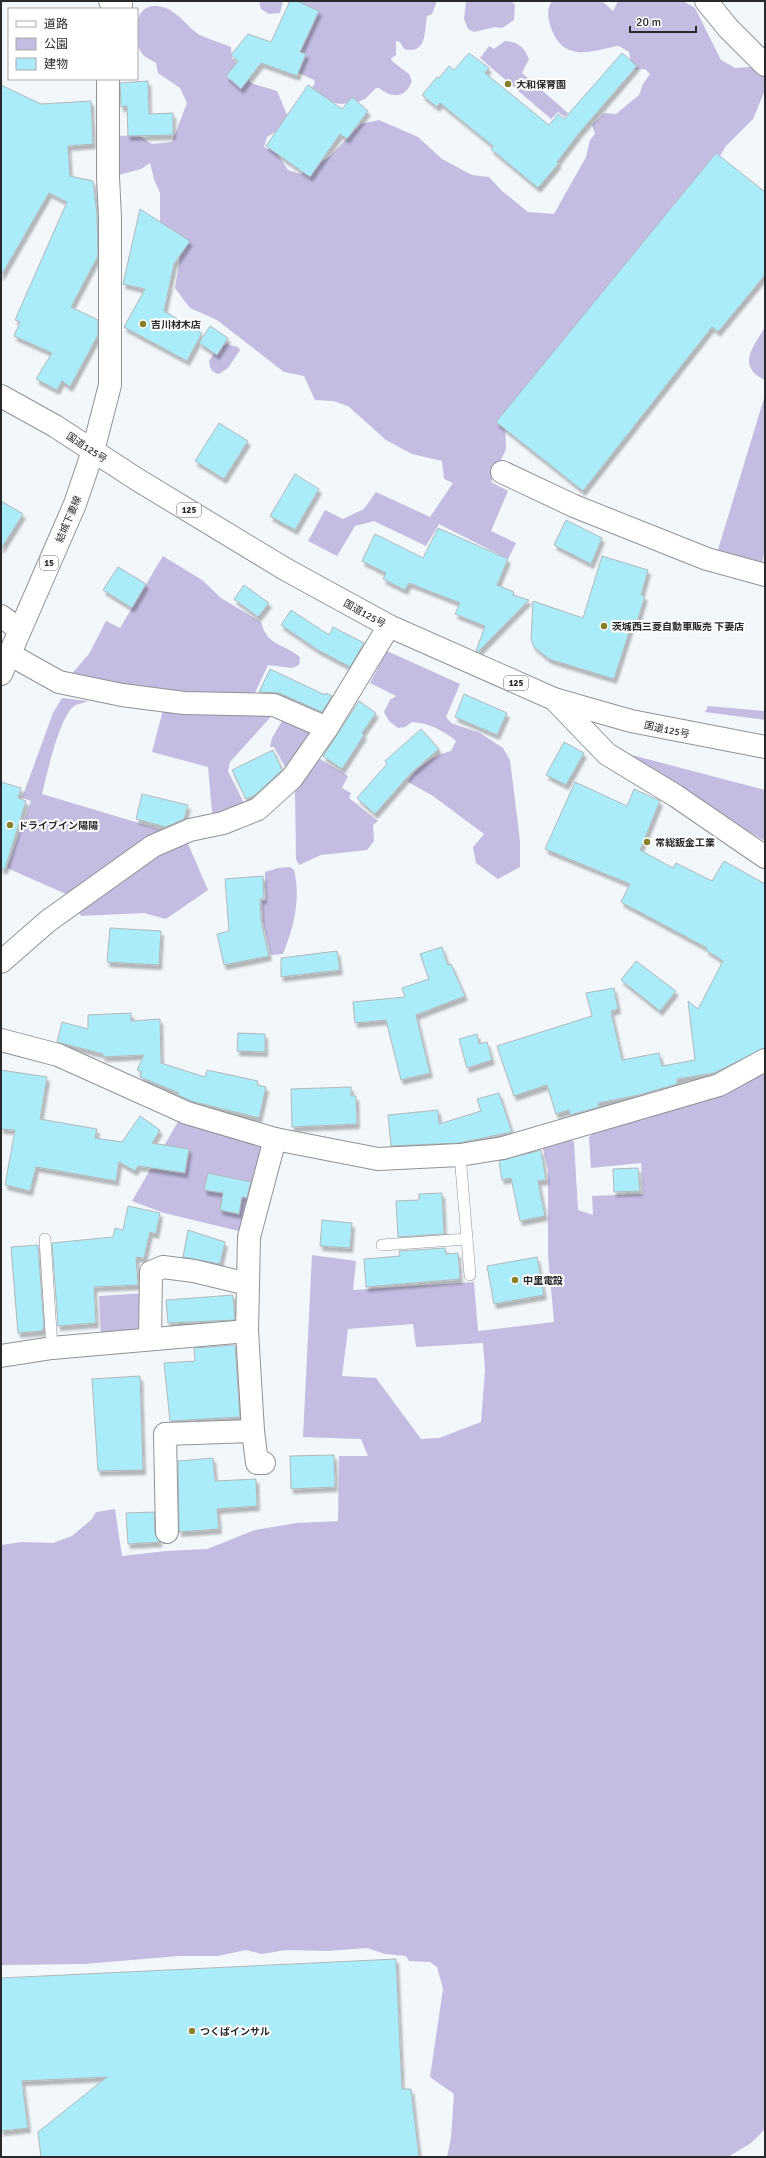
<svg xmlns="http://www.w3.org/2000/svg" width="766" height="2158" font-family="Signika,'Noto Sans JP',sans-serif">
  <style>
    .green { fill: #c2bde1; fill-rule: evenodd }
    .building { fill: #aaecf9; stroke: #b2b8ba; filter: url(#shadow) }
    .lines { fill: none; stroke-linecap: round; stroke-linejoin: round }
    .service-casing { stroke: #8e9396; stroke-width: 12 }
    .minor-casing { stroke: #8e9396; stroke-width: 24 }
    .primary-casing { stroke: #8e9396; stroke-width: 24 }
    .trunk-casing { stroke: #8e9396; stroke-width: 24 }
    .service { stroke: #fff; stroke-width: 11 }
    .minor { stroke: #fff; stroke-width: 22 }
    .primary { stroke: #fff; stroke-width: 22 }
    .trunk { stroke: #fff; stroke-width: 22 }
    .poi-dot { fill: #878128; stroke: #fff; stroke-width: 1.5 }
    .labels { text-anchor: middle; stroke-width: 4; stroke-linejoin: round; paint-order: stroke }
    .shield { fill: #fff; stroke: #68696b; stroke-width: 1 }
    .shield-label { font-size: 9px; font-weight: bold; fill: #27292b }
    .poi-label { font-size: 10px; font-weight: bold; fill: #27292b; stroke: #fff; text-anchor: start }
    .street-label { font-size: 10px; fill: #27292b; stroke: #fff }
  </style>
  <defs>
    <filter id="shadow"><feDropShadow dx="2.5" dy="4.5" stdDeviation="1" flood-color="#0004"/></filter>
  </defs>
  <rect width="100%" height="100%" fill="#f2f7fb"/>
  <g class="green">
    <path d="M259,1h24l-3,12 -11,1 -8,-5z"/>
    <path d="M285,1h152l-5,13 -5,2c-3,14 1,39 -23,33l-4,-7 -4,-1v14l-5,3 1,3 17,13 3,7c-6,17 -20,18 -33,7h-3l-11,11 -7,3 -17,2 -7,-1 -22,-15 3,-5 -1,-3 -15,-7 -7,-13 -3,-57z"/>
    <path d="M466,1h45l4,4 -1,15 -12,8 -7,-1 -21,5 -6,-3 -4,-10z"/>
    <path d="M552,1h50l11,10 5,-10h65l12,7 26,52 14,8 15,-1 15,7v16l-12,29 -27,27 -23,38 -198,237 1,28 -15,33 17,9 -17,40 25,12 -8,16 -69,-35 -13,22 -52,-25 -19,5 -18,30 -29,-15 17,-31 18,9 21,-10 12,-17 54,25 23,-34 -9,-4 -2,-18 -30,-7 -26,-14 -38,-34 -15,-5 -18,-1 -11,-24 -20,-4 -67,-52 -27,-12 -15,-20 5,-30 -7,-7 -13,-27v-31l-6,-14 -4,-16 -9,6 -22,6v-39l19,-1 14,9 20,-2 15,-39 -7,-15 -22,-15 -2,-10c-5,-3 -12,-6 -15,-11 -8,-13 -8,-44 12,-46 24,-1 32,22 49,30 9,4 20,7 29,11l1,11 19,25 26,8 11,26 -6,11 -15,9 -3,10 12,5 12,18 13,4 28,-17 32,-33 18,-4 39,17 24,22 30,16 17,2 13,14 26,21 26,2 32,-57 4,-17 5,-6 -3,-9 12,-12 12,1 23,-19 4,-11 7,-10 -5,-5 -11,1 -3,-7 -2,-11 -10,-6c-5,0 -9,2 -15,3 -25,6 -43,6 -53,-21 -3,-9 -5,-19 1,-27z"/>
    <path d="M505,41c13,1 19,6 24,18l-7,14 46,40 -3,4 -7,-5 -7,7 -71,-61 9,-12 5,3z"/>
    <path d="M765,327v53c-29,-14 -12,-33 0,-53z"/>
    <path d="M226,344l12,3 2,3 -12,18 -9,6c-8,-2 -9,-5 -10,-13l9,-13z"/>
    <path d="M765,395v152l-3,18 -45,-12z"/>
    <path d="M163,556l39,24 19,18 40,24c7,25 20,20 39,35l-1,8 -7,3 -24,-3 -14,30 -83,1 -80,-19 -10,3 -12,-3 20,-23 17,-33 14,7z"/>
    <path d="M387,651l73,33 -14,33 5,6 29,10 23,15 7,12 10,81v26l-22,12 -22,-16 -3,-16 11,-13 -51,-38 -25,-14c6,-14 29,-28 43,-31l5,-10c-13,-11 -28,-18 -44,-19l-7,5 -7,1 -9,-7 -5,-9 6,-12 6,-4 -26,-13z"/>
    <path d="M62,698l26,3c-4,2 -11,3 -14,5 -15,12 -27,68 -32,88l130,39 -97,65 -68,-30 24,-67 -9,-3 31,-85z"/>
    <path d="M708,706l57,5v9l-60,-8z"/>
    <path d="M163,710l113,1 -46,51 -2,9 20,40 -35,12 -5,-56 -56,-15z"/>
    <path d="M292,717l28,13 -32,42 -14,-25h-4l2,-9 10,-17z"/>
    <path d="M609,749l156,41v51z"/>
    <path d="M320,759l28,17 -6,12 9,5 -2,5 29,23 -5,4 1,16 -7,9 -46,5 -22,10 -3,-6 -1,-68 4,-9z"/>
    <path d="M185,837l23,53 -42,29 -22,-6 -63,3 -6,-9z"/>
    <path d="M290,867l4,3c7,28 0,57 -11,84l-12,1 -8,-33 -1,-21 4,-1 -1,-28 13,-4z"/>
    <path d="M765,1069v1060l-14,14 -23,14h-281l4,-19 3,-44 -24,-17 13,-88 -6,-22 -7,-5 -21,-1 -3,-5 -21,-2 -18,-6 -39,3 -42,-1 -24,4 -16,-4 -28,6h-39l-95,8 -83,1v-420l21,-3 31,1 19,-7 20,-17 4,-7 19,-3 7,47 44,-5 41,-2 48,-19 42,-7 41,-2 1,-65h29l-7,-17 -58,-2 9,-182 44,6 -3,29 121,-8 4,49 76,-9 -6,-66v-86l-6,-25 27,-8 5,5 4,68 15,5 -1,-19 51,-2 -2,-31 -50,5 -2,-31 9,-8zM413,1324l3,23 67,-4 2,28 -4,51 -42,16 -18,1 -45,-61 -34,-2 6,-47z"/>
    <path d="M179,1120l90,24 -26,88 -79,-19 -32,-12z"/>
    <path d="M145,1293l-5,41 -39,3 -2,-41z"/>
  </g>
  <g class="building">
    <path d="M290,1h7l22,10 -19,41 6,2 -9,22 -36,-13 -20,26 -15,-13 12,-15 -7,-6 17,-21 23,8z"/>
    <path d="M469,53l20,15 -4,5 64,52 9,-11 6,5 58,-66 15,13 -57,66 -23,30 2,1 -21,25 -47,-39 2,-3 -53,-43 -3,4 -15,-12 15,-18 2,1 10,-12 5,4z"/>
    <path d="M148,81l1,33 24,-1v22l-45,1 -1,-30 -6,1 -1,-24z"/>
    <path d="M1,85l40,19 50,-3 2,43 -25,2 2,30 23,5 4,33 1,42 -27,51 27,13v15l-28,52 -8,-6 -5,9 -21,-11 16,-26 -38,-17 6,-14 -5,-2 52,-118 -18,-9 -48,83z"/>
    <path d="M308,85l34,24 10,-12 16,14 -21,28 -7,-5 -30,43 -44,-31z"/>
    <path d="M716,153l49,39v83l-47,57 -6,-5 -129,164 -87,-69z"/>
    <path d="M140,209l50,32 -16,23 -10,47 38,22 -15,28 -63,-34 21,-38 -22,-5z"/>
    <path d="M210,326l18,12 -11,17 -18,-12z"/>
    <path d="M219,423l29,18 -24,38 -29,-18z"/>
    <path d="M295,474l24,15 -24,41 -25,-14z"/>
    <path d="M1,501l22,13 -22,35z"/>
    <path d="M566,520l36,18 -11,26 -37,-19z"/>
    <path d="M438,528l70,31 -11,26 17,7 -1,3 16,5 -51,52 -2,-1 9,-25 -30,-12 5,-11 -51,-20 -4,7 -22,-11 3,-6 -24,-12 13,-27 48,24z"/>
    <path d="M602,556l46,14 -7,25 4,1 -8,26 -4,-2 -19,59 -65,-20 -15,-12 -3,-8 2,-38 50,17z"/>
    <path d="M118,567l28,17 -14,24 -29,-18z"/>
    <path d="M244,585l25,18 -11,14 -24,-18z"/>
    <path d="M291,610l38,25 4,-8 31,16 -14,24 -32,-17 -37,-25z"/>
    <path d="M270,669l55,26 1,-2 6,3 -10,16 -43,-19 -20,-1z"/>
    <path d="M464,694l43,19 -10,22 -42,-18z"/>
    <path d="M359,701l17,12 -14,20 2,2 -22,34 -19,-13z"/>
    <path d="M421,729l18,20 -28,24 -36,41 -18,-16 30,-34 -2,-3z"/>
    <path d="M564,742l20,11 -18,32 -20,-10z"/>
    <path d="M273,750l9,20 -27,25 -9,4 -14,-29z"/>
    <path d="M1,782l20,6 -3,10 8,3 -21,68h-4z"/>
    <path d="M575,782l52,24 7,-17 26,12 -20,49 33,18 3,-5 36,18 12,-20 41,23v164l-51,25 -37,6v5l-38,11 -41,8 1,4 -29,8 -1,-5 -13,4 -9,-29 -33,11 -17,-50 95,-30 -6,-23 28,-5 4,21 -7,2 11,49 37,-7 3,13 33,-6 -7,-59 10,8 25,-48 -17,-11 1,-2 -86,-46 9,-18 -85,-35z"/>
    <path d="M142,794l46,11 -4,14 -18,8 -30,-8z"/>
    <path d="M263,876l1,23h-4l1,22 8,35 -45,9 -7,-31 12,-3 -4,-52z"/>
    <path d="M110,928l51,3 -2,34 -52,-3z"/>
    <path d="M442,947l6,18 3,-1 14,32 -49,19 14,58 -29,7 -15,-60 -31,3 -2,-21 52,-5 -3,-9 27,-9 -9,-25z"/>
    <path d="M337,951l3,19 -59,7v-19z"/>
    <path d="M636,961l40,30 -16,20 -39,-31z"/>
    <path d="M131,1013v8l29,-2 1,44 44,14 2,-7 51,11 -1,4 9,2 -7,31 -68,-17 -13,-6 1,-2 -39,-16 2,-5 -5,-2 7,-15 -41,2v-3l-46,-12 5,-20 26,7v-14z"/>
    <path d="M238,1033l27,1v18l-28,-1z"/>
    <path d="M477,1034l2,10 8,-2 5,18 -25,8 -8,-29z"/>
    <path d="M1,1070l46,7 -7,42 57,10 -2,9 27,4 18,-26 20,14 -8,13 37,6 -4,24 -47,-7 -3,5 -16,-9 -3,19 -80,-14 -6,24 -25,-6 10,-55 -14,-1z"/>
    <path d="M351,1087v9h5l1,28 -65,3 -1,-38z"/>
    <path d="M499,1093l13,39 -53,11 -68,3 -3,-31 50,-5 1,14 42,-13 -4,-12z"/>
    <path d="M541,1150l5,30 -8,1 7,35 -25,5 -9,-43 -9,2 -3,-19z"/>
    <path d="M638,1168l2,23 -26,1 -1,-23z"/>
    <path d="M208,1173l43,9 -4,16 -5,-1 -3,17 -19,-4 3,-17 -19,-3z"/>
    <path d="M442,1193l2,41 -46,3 -2,-36 23,-1v-6z"/>
    <path d="M128,1206l32,7 -4,21 -6,-2 -6,26 -8,-1 2,28 -44,2 2,36 -38,3 -6,-83 61,-6 2,-9 8,2z"/>
    <path d="M322,1220l30,3 -2,25 -30,-2z"/>
    <path d="M188,1230l37,12 -5,22 -37,-7z"/>
    <path d="M38,1245l6,82 -2,4 -24,2 -7,-86z"/>
    <path d="M445,1248l1,6 12,-1 2,26 -94,8 -2,-28 36,-3 -1,-5z"/>
    <path d="M537,1257l7,38 -50,9 -7,-38z"/>
    <path d="M233,1295l2,25 -67,3 -2,-23z"/>
    <path d="M235,1345l5,72 -70,4 -6,-58 31,-2 -1,-13z"/>
    <path d="M140,1376l3,94 -45,1 -6,-92z"/>
    <path d="M334,1455l1,32 -44,2 -1,-33z"/>
    <path d="M213,1458l2,23 41,-2 1,27 -40,3 2,20 -40,3 -1,-71z"/>
    <path d="M154,1512l1,21 5,9 -32,2 -2,-31z"/>
    <path d="M396,1959l6,130h9l8,68h-378l-3,-25 69,-55 -85,4 6,47 -27,3v-153z"/>
  </g>
  <g class="lines">
    <g class="service-casing">
      <g id="service">
        <path d="M460,1155l10,120"/>
        <path d="M45,1239l7,109"/>
        <path d="M382,1245l85,-6"/>
      </g>
    </g>
    <g class="minor-casing">
      <g id="minor">
        <path d="M110,1l11,4"/>
        <path d="M706,1l22,27 37,37"/>
        <path d="M93,451l17,-66v-167l-2,-41v-98"/>
        <path d="M502,472l72,34 133,53 58,16"/>
        <path d="M1,616l19,14"/>
        <path d="M9,654l50,28 63,13 62,8 90,2 53,23"/>
        <path d="M554,699l53,55 69,42 89,61"/>
        <path d="M1,962l47,-41 105,-75 37,-16 33,-7 35,-14 34,-31 35,-50 62,-102"/>
        <path d="M1,1040l57,15 129,58 88,26 103,20 82,-4 43,-7 216,-63 46,-25"/>
        <path d="M247,1331l2,-94 26,-98"/>
        <path d="M150,1339l1,-67 12,-5 31,4 54,13"/>
        <path d="M1,1356l51,-8 195,-17 6,100 -88,3 2,98"/>
        <path d="M253,1431l4,32h7"/>
      </g>
    </g>
    <g class="primary-casing">
      <path id="primary" d="M1,674l74,-170 18,-53"/>
    </g>
    <g class="trunk-casing">
      <path id="trunk" d="M1,396l54,30 83,54 147,89 104,57 165,73 77,22 134,26"/>
    </g>
    <use href="#service" class="service"/>
    <use href="#minor" class="minor"/>
    <use href="#primary" class="primary"/>
    <use href="#trunk" class="trunk"/>
  </g>
  <g class="poi-dot">
    <circle cx="508" cy="84" r="4"/>
    <circle cx="143" cy="324" r="4"/>
    <circle cx="604" cy="626" r="4"/>
    <circle cx="10" cy="825" r="4"/>
    <circle cx="647" cy="842" r="4"/>
    <circle cx="515" cy="1280" r="4"/>
    <circle cx="192" cy="2031" r="4"/>
  </g>
  <g class="labels">
    <g class="shield">
      <rect x="177" y="503" width="24" height="14" rx="3"/>
      <rect x="40" y="556" width="18" height="14" rx="3"/>
      <rect x="504" y="676" width="24" height="14" rx="3"/>
    </g>
    <g class="shield-label">
      <text x="189" y="513">125</text>
      <text x="49" y="566">15</text>
      <text x="516" y="686">125</text>
    </g>
    <g class="poi-label">
      <text x="516" y="88">大和保育園</text>
      <text x="151" y="328">吉川材木店</text>
      <text x="612" y="630">茨城西三菱自動車販売 下妻店</text>
      <text x="18" y="829">ドライブイン陽陽</text>
      <text x="655" y="846">常総鈑金工業</text>
      <text x="523" y="1284">中里電設</text>
      <text x="200" y="2035">つくばインサル</text>
    </g>
    <g class="street-label">
      <text transform="translate(87 447) rotate(33)" y="4">国道125号</text>
      <text transform="translate(68 519) rotate(-67)" y="4">結城下妻線</text>
      <text transform="translate(365 613) rotate(29)" y="4">国道125号</text>
      <text transform="translate(667 729) rotate(12)" y="4">国道125号</text>
    </g>
  </g>
  <rect width="766" height="2158" fill="none" stroke="#27292b" stroke-width="4"/>
  <rect x="8" y="8" width="130" height="72" fill="#ffffff" stroke="#a9a9aa"/>
  <rect x="16" y="21" width="20" height="6" fill="#ffffff" stroke="#a9a9aa"/>
  <text x="44" y="28" font-size="12" fill="#27292b">道路</text>
  <rect x="16" y="38" width="20" height="12" fill="#c2bde1" stroke="#a9a9aa"/>
  <text x="44" y="48" font-size="12" fill="#27292b">公園</text>
  <rect x="16" y="58" width="20" height="12" fill="#aaecf9" stroke="#a9a9aa"/>
  <text x="44" y="68" font-size="12" fill="#27292b">建物</text>
  <path d="M630 26v6h66v-6" fill="none" stroke="#27292b" stroke-width="2"/>
  <text x="636" y="26" font-size="12" fill="#27292b" stroke="#ffffff" stroke-width="3" paint-order="stroke">20 m</text>
</svg>
